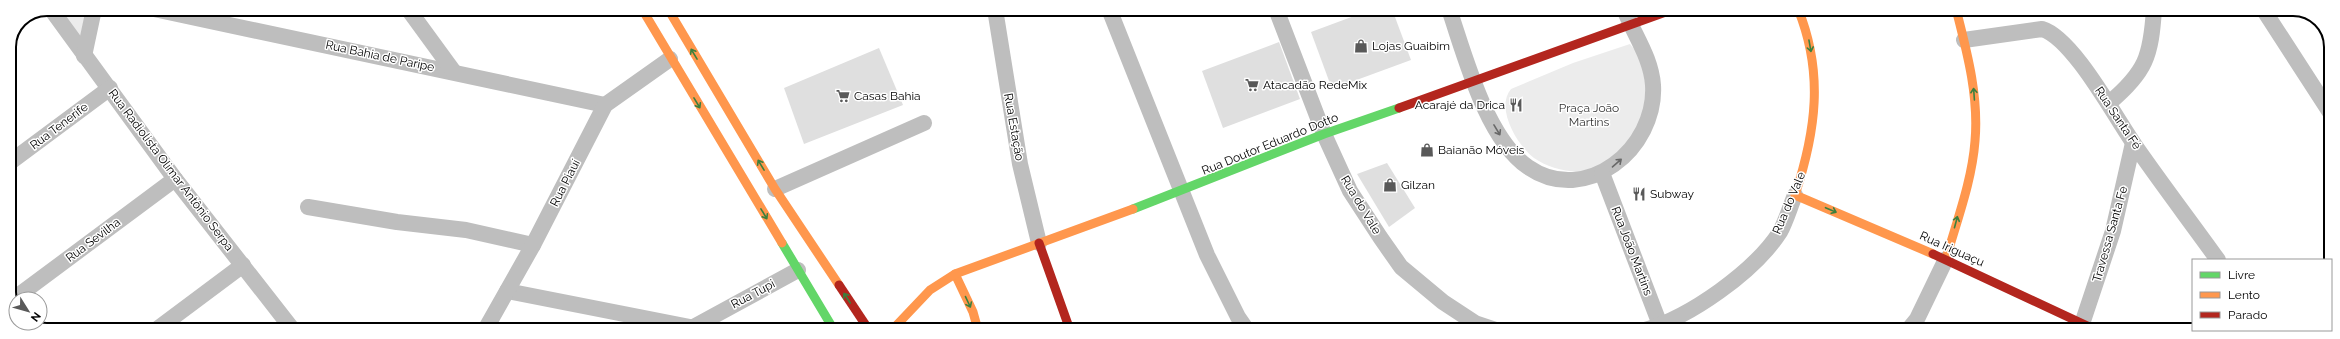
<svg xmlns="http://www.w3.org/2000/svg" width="2340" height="339" font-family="Raleway,sans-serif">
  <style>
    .green { fill: #ececec }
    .building { fill: #dfdfdf }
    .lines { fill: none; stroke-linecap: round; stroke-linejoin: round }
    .street { stroke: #bebebe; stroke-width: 16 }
    .fast { stroke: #63d668; stroke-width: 9 }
    .slow { stroke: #ff974d; stroke-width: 9 }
    .jam { stroke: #b3261e; stroke-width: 9 }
    .oneway { stroke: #3b803e }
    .oneway2 { stroke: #686868 }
    .labels { text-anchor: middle; stroke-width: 3; stroke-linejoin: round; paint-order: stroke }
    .poi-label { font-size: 12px; fill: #000; stroke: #fff; text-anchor: start }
    .street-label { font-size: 12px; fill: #000; stroke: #fff }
    .park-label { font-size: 12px; fill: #333; stroke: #fff }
    .rim { fill: none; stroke: #000; stroke-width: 2 }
  </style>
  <rect width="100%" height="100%" fill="#fff"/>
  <g class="green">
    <path d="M59,9h32l-8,36z"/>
    <path d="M1630,44l19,24 7,20 -22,62c-12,5 -39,20 -50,21 -17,2 -37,-4 -50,-13 -17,-13 -39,-50 -23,-69l62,-26z"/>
  </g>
  <g class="building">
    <path d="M1373,9h19l19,51 -79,29 -21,-57z"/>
    <path d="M1279,42l21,57 -77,29 -21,-57z"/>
    <path d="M879,48l24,57 -99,39 -20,-56z"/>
    <path d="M1387,163l28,45 -26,19 -32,-53z"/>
  </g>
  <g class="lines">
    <g class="street">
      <path d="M51,9l124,170 118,151"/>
      <path d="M154,9l451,96"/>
      <path d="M408,9l46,63"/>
      <path d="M995,9l25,155 19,79"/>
      <path d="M1109,9l98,246 31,62 9,13"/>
      <path d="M1276,9l48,125 26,57 30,46 21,30 42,35 32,21 21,7"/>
      <path d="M1449,9c16,47 37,129 79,158 58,40 129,-19 125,-82 -2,-28 -19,-50 -29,-76"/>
      <path d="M2263,9l68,105"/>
      <path d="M1964,40l78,-11c31,9 73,88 92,115 27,39 56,77 84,116"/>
      <path d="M84,56l10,-47"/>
      <path d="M2109,103c37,-31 42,-47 45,-94"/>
      <path d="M9,163l101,-75"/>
      <path d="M1602,173l60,157"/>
      <path d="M775,189l149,-66"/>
      <path d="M308,207l89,15 69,8 67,15"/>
      <path d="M507,291l183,36"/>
      <path d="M11,301l164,-122"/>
      <path d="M156,330l87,-65"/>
      <path d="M485,330l48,-85 72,-140 65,-46"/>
      <path d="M688,330l110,-60"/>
      <path d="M1645,330c45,-13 109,-58 135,-98 6,-11 10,-25 15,-37"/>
      <path d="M1908,330l9,-11 29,-60"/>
      <path d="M2080,330l33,-99 20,-88"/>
    </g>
    <g class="fast">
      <path d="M1133,209l191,-75 75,-26"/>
      <path d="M782,243l52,87"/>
    </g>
    <g class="slow">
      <path d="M642,9l140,234"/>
      <path d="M668,9l107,180 64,96"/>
      <path d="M1798,9c26,64 18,122 -3,186l138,59"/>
      <path d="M1946,259c11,-39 26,-78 29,-118 4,-45 -8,-89 -19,-132"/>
      <path d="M955,274l18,38 5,18"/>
      <path d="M892,330l38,-40 25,-16 178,-65"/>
    </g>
    <g class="jam">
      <path d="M1399,108l275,-99"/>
      <path d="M1039,243l31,87"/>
      <path d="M1933,254l163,76"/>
      <path d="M839,285l30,45"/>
    </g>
  </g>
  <defs><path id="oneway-shaft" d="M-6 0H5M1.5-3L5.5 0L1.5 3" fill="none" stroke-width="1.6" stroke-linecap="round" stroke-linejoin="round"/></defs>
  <g class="oneway">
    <use href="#oneway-shaft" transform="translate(1810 46) rotate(80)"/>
    <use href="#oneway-shaft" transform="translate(694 54) rotate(-121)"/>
    <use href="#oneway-shaft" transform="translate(1974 94) rotate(-94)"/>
    <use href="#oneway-shaft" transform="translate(697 103) rotate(59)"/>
    <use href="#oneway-shaft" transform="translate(761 165) rotate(-121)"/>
    <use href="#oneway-shaft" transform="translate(1831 210) rotate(23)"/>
    <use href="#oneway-shaft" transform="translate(764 214) rotate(59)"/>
    <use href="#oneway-shaft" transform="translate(1956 222) rotate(-75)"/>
    <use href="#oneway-shaft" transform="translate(847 298) rotate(-123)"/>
    <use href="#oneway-shaft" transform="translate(968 302) rotate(65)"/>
  </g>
  <g class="oneway2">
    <use href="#oneway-shaft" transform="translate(1497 130) rotate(59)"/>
    <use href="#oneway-shaft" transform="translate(1617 163) rotate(-41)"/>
  </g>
  <defs>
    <g id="shop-bare" transform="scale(1.08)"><path d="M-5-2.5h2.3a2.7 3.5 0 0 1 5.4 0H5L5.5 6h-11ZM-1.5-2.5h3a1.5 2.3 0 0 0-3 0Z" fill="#595959" stroke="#fff" stroke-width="2.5" paint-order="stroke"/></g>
    <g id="supermarket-bare" transform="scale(1.08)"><path d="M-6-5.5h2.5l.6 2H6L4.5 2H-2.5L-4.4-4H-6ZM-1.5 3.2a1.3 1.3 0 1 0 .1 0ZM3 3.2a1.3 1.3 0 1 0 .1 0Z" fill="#595959" stroke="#fff" stroke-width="2.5" paint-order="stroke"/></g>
    <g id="restaurant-bare" transform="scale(1.08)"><path d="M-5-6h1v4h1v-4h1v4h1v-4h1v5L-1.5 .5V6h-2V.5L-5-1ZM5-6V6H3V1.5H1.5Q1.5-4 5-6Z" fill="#595959" stroke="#fff" stroke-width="2.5" paint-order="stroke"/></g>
  </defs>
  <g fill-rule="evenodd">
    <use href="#shop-bare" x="1361" y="46"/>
    <use href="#supermarket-bare" x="1252" y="85"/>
    <use href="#supermarket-bare" x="843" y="96"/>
    <use href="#restaurant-bare" x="1516" y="105"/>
    <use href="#shop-bare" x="1427" y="150"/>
    <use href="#shop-bare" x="1390" y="185"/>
    <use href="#restaurant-bare" x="1639" y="194"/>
  </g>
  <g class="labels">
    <g class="poi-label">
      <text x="1372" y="50">Lojas Guaibim</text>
      <text x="1263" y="89">Atacadão RedeMix</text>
      <text x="854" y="100">Casas Bahia</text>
      <text x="1505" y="109" text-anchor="end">Acarajé da Drica</text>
      <text x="1438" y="154">Baianão Móveis</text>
      <text x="1401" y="189">Gilzan</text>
      <text x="1650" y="198">Subway</text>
    </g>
    <g class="street-label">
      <text transform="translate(380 56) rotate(12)" y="4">Rua Bahia de Paripe</text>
      <text transform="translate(2118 118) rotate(56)" y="4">Rua Santa Fé</text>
      <text transform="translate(59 126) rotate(-37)" y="4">Rua Tenerife</text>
      <text transform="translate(1014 127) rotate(80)" y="4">Rua Estação</text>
      <text transform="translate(1270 144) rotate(-22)" y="4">Rua Doutor Eduardo Dotto</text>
      <text transform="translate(171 170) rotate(53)" y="4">Rua Radiolista Olimar Antônio Serpa</text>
      <text transform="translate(565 183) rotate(-63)" y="4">Rua Piauí</text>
      <text transform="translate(1789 203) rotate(-67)" y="4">Rua do Vale</text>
      <text transform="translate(1361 205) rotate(59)" y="4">Rua do Vale</text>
      <text transform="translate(2110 234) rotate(-74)" y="4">Travessa Santa Fe</text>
      <text transform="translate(93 240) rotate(-37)" y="4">Rua Sevilha</text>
      <text transform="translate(1952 249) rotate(24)" y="4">Rua Iriguaçu</text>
      <text transform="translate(1632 251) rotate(69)" y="4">Rua João Martins</text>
      <text transform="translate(753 294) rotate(-28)" y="4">Rua Tupi</text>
    </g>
    <g class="park-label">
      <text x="1589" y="112">Praça João<tspan x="1589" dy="14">Martins</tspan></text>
    </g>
  </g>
  <path d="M0 0H2340V339H0ZM47 16H2293A31 31 0 0 1 2324 47V292A31 31 0 0 1 2293 323H47A31 31 0 0 1 16 292V47A31 31 0 0 1 47 16Z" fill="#fff" fill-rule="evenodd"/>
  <path class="rim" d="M47 16H2293A31 31 0 0 1 2324 47V292A31 31 0 0 1 2293 323H47A31 31 0 0 1 16 292V47A31 31 0 0 1 47 16Z"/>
  <rect x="2192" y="259" width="140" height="72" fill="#ffffff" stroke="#999999"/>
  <rect x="2200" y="272" width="20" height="6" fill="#63d668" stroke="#999999"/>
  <text x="2228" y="279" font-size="12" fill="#000000">Livre</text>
  <rect x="2200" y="292" width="20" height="6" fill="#ff974d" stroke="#999999"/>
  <text x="2228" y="299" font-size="12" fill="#000000">Lento</text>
  <rect x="2200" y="312" width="20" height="6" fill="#b3261e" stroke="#999999"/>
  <text x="2228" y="319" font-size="12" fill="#000000">Parado</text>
  <g transform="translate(28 311) rotate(127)"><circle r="19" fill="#ffffff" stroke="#999999"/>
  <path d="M0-3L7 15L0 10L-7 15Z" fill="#595959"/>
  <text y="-6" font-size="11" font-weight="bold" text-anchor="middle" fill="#000000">N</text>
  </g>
</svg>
